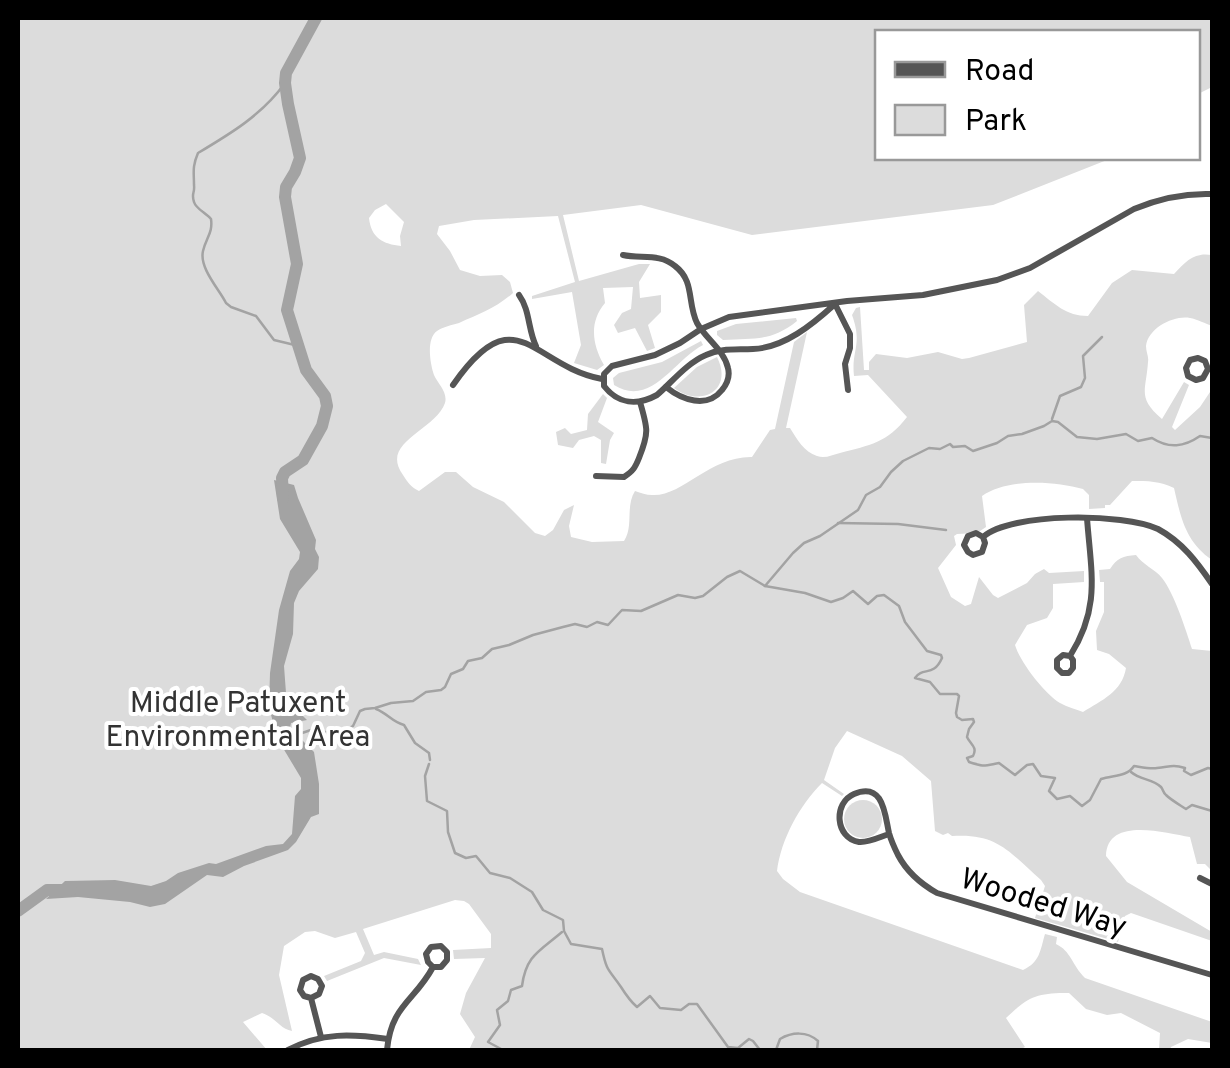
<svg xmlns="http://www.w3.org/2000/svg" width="1230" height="1068" font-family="Overpass,sans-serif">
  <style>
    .green { fill: #dcdcdc; fill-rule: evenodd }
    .water { fill: #a3a3a3 }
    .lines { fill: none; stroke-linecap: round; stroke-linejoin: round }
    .stream { stroke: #a3a3a3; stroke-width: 2.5 }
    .river { stroke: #a3a3a3; stroke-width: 12 }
    .minor { stroke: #555; stroke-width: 6 }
    .labels { text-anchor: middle; stroke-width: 8; stroke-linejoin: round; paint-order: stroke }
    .park-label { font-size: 30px; fill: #333; stroke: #fff }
    .street-label { font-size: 30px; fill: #000; stroke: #fff }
  </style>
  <rect width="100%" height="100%" fill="#fff"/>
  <g class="green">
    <path d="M18,18h1194v69l-14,7v-62h-320v126h234l-119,47 -241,30 -111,-30 -78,10 16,66 60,-17h11l-11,18 1,16 21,-3v17l-13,13 7,23 -8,3 -12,-23 -17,5 -4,-8 8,-12 9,-4 2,-22 -30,1 2,15c-16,19 -13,41 -1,62l-7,5 -23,-7 7,-18 -9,-53 -40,7v-3l43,-14 -17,-66 -84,4 -35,6 -2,8 13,17 10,19 20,6 22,-1 8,7 3,11c-17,15 -34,21 -54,30 -7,2 -16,4 -22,8 -11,8 -7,32 -3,44 4,9 14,17 11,28 -10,28 -66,39 -42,72 5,8 8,12 16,16l26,-19h11l17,15 31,15 31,31 10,3 8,-6 11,-20 10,-5 -5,21 2,11 21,5 32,-1c10,-15 1,-34 11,-50 6,2 11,4 17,4 30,2 58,-39 100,-38l18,-27 5,-1 19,-87 13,-10 -21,96h4c7,11 14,24 27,28 8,3 15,-1 23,-3 30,-8 47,-10 67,-36l-39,-42 -14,1c-3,-26 9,-31 -2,-61l4,-7 4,-1 4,63h5v-8l7,-8 31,4 31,-6 24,7 7,-1 58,-16 -3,-37 14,-14c17,13 28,25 50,25l24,-33 20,-13 42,4c12,-13 20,-22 38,-19v71c-6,-2 -15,-7 -22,-8 -16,-3 -42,10 -44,28 0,6 3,11 2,16 -2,30 -11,35 14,57l22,-37 5,3 -17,42 3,3 25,-23 12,-18v171c-26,-18 -31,-41 -38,-72 -14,-7 -26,-7 -42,-7l-22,24h-5v3l-16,1v-14l-6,-6c-29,-8 -75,-11 -101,7l4,31 -9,6 -20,1 -3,2 2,9 -18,23 13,29 14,9 6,-2 8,-27 14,18 5,3 29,-15 8,-9 9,-5 5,4 35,-2v11l-31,2v24l-6,10 -20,7 -12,20c5,17 30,49 45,58 7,4 16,6 23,9 19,-12 39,-20 43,-44l-17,-14 -12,-4 -1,-19 8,-19v-30h-4l-1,-12 11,-1c7,-11 13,-13 26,-14 7,10 19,14 26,23 12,15 24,52 30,71l20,2v220l-7,-7h-8l-7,-27c-25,-4 -83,-21 -84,19l21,26 85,50v9l-81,-28 -6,3 -7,26 -83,-24 10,-32 -4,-6c-32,-28 -43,-47 -89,-44l-4,-3 -5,2 -8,-4 -4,-50 -29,-25 -55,-25 -12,17 -11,32 20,14 -2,2 -20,-13c-22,22 -41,56 -45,88l6,8 17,13 223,78c17,-8 17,-19 22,-36l12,3 -1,7c15,7 16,21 29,34l127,44v21l-24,-4 -17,8 -1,3h-11l1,-17 -39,-20 -14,2 -21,-6 -17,-16c-32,0 -40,3 -63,25l19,29 -6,3h-550l6,-13 -15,-23 6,-21 19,-35 -31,1 -1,-9 38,-2v-14l-22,-30 -5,-3 -9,-1 -92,29 11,26 10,-3 34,7 3,6 -37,-7 -57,23 -3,-5 37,-15 4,-8 -9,-21 -21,6 -20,-7 -10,1 -21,14 -5,29 13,56c-12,-2 -17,-14 -30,-18l-19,9 24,28h-249zM386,204l18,18 -4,14 1,10c-18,-2 -30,-8 -32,-28l6,-8z"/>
    <path d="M796,318l1,3c-26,21 -43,17 -74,19l-6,-5v-4l19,-7z"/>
    <path d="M701,341l2,4c-29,15 -52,63 -89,40l-1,-7 6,-5 43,-11z"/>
    <path d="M717,357c17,34 -17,51 -43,31l23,-21z"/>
    <path d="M603,394l4,4 -9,24 16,11 -4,7 -4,24 -5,-1v-23l-7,-4 -15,4 -6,8 -15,-3 -2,-13 9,-4 6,6 16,-4 1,-16z"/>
    <circle cx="863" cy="819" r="19"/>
  </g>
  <path class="water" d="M274,480l20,5 4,13 18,42 -1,9 4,8 -1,12 -19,22 -5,12 -1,31 -9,32 2,27 -3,7v10l18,4 6,6 -16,3 -1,5 24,24 5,32v30l-8,3 -15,25 -8,8 -44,16 -21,11 -16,-2 -42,29 -15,3 -20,-5 -52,-5 -32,2 19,-18 50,-1 36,6 15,-5 12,-8 31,-10 7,1 50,-18 17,-2 9,-10 3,-38 6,-7v-11l-18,-30 -8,-18 -6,-23 1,-34 9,-63 11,-39 9,-12 1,-7 -20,-33z"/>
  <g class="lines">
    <g class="stream">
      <path d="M285,83c-23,32 -55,51 -87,70 -6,14 -4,19 -4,32 1,9 -3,8 0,17 2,7 12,11 17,17 2,14 -5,19 -8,32 -4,17 16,38 23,52l5,4 25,9 18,24 25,6"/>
      <path d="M1052,419l8,-23 21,-9 4,-9 -2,-22 19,-19"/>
      <path d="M838,523l60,1 48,6"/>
      <path d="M765,586l28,-33 11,-10 16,-7 38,-26 8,-15 14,-8 11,-15 12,-11 26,-13 11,1 10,-5 3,3 12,-1 8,5 24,-8 11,-7 14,-2 22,-8 8,-5 6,1 19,15 20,2 29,-5 12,7 14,-3c17,11 32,9 48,-2l12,2"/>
      <path d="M376,709c11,4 16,13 28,16l11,18 14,10 1,7"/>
      <path d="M296,735l15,-5 21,3 15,-4 6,-3 7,-15 5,-2 10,-1 16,-5 22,-2 13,-9 15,-2 4,-3 6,-13 12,-5 5,-8 14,-3 10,-9 17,-4 24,-10 30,-8 12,-3 12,3 10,-5 11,3 14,-15 19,1 37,-16 17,3 8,-2 24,-19 13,-6 25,15 40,7 26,9 12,-4 10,-7 15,13 9,-8 7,-1 15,11 6,16 22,29 14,4 1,3c-9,20 -19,8 -27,20l15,4 10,12h17l2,2 -3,17 1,4 5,3 11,-1 1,3 -5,7 -2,8c3,7 11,10 6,19l-6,2 2,4c16,5 14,4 30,1l16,12 12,-10 6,-1 8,12 14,2 -6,13 8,8 13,-3 12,10 8,-6 11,-21c12,-4 26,-2 33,-13 7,1 16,3 23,2 13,-1 14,-4 28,0l-1,3 7,4 17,-7 4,1"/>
      <path d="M429,764l-4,12 2,25 20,10 1,21 7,21 11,5 10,-2 14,17 20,5 22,14 11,18 20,10 1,11 7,13 31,5c5,24 7,20 19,38 5,8 9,14 16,20l13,-11 10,12 21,2 8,-6h8l31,43 10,1 11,-9 4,2 7,9"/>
      <path d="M1131,772c9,8 22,7 30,15 2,2 2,6 5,8 5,5 14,10 20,14l6,-4 20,6"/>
      <path d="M503,1050l-15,-8 12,-17 -3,-15 11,-9 3,-11 11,-4c4,-31 18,-35 40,-54"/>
      <path d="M776,1050l4,-11c12,-7 27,-8 38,2l-1,9"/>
    </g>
    <g class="river">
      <path d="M283,498l-1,-20 3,-6 18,-12 19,-34 5,-20 -2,-10 -19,-26 -19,-60 10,-46 -12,-67 1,-10 9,-15 5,-14 -12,-54 -3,-21 1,-10 30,-55"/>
      <path d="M18,911l29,-21h24"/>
    </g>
    <g class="minor">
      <path d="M623,255c18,4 37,-2 52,11 20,15 12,37 22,57 9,16 27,27 31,45 2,8 -1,16 -6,22 -15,19 -40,10 -56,-3"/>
      <path d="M519,295c11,15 9,35 17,51"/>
      <path d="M835,304c-22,20 -51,44 -82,45 -17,1 -32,-1 -47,6 -19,8 -34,27 -49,40 -20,11 -39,9 -53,-9v-12l8,-8 43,-11 25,-12 21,-14 28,-12 118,-16 76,-6 74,-15 33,-12 104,-59c26,-11 50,-16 78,-15"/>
      <path d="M835,304l15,30v14l-5,16 3,26"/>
      <path d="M1208,369l-3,-8 -7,-3 -8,2 -4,8 2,8 8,4 7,-2 5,-9h4"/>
      <path d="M453,385c63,-91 79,-19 149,-6"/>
      <path d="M596,476l28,1c9,-6 11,-9 15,-19 10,-25 9,-29 1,-56"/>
      <path d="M983,537l2,6 -3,9 -9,3 -5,-3 -4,-7 4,-9 8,-3 7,4c28,-25 141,-24 175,-8 24,13 39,33 54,55"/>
      <path d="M1070,656l3,4v8l-4,5h-7l-5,-5v-8l6,-5 7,1c31,-49 21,-83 17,-138"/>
      <path d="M889,834c-9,3 -21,9 -30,8 -24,-4 -26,-39 -5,-48 30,-13 31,22 35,39 2,7 6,16 9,22 9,17 23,29 39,38l275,82"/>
      <path d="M1200,878l12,6"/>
      <path d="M311,998l8,-4 3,-8 -4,-7 -7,-3 -8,4 -3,10 4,6 7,2 10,39"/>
      <path d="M288,1050c34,-18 64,-16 100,-11"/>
      <path d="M387,1050c4,-45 28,-49 46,-83h8l6,-7v-8l-6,-6 -10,1 -5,7 2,8 5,5"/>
    </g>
  </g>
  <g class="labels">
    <g class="park-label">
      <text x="238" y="712">Middle Patuxent<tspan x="238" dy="34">Environmental Area</tspan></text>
    </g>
    <g class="street-label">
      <text transform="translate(1044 902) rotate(17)" y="10">Wooded Way</text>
    </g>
  </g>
  <rect width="1230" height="1068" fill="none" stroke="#000000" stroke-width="40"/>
  <rect x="875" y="30" width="325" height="130" fill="#ffffff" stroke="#999999" stroke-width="2.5"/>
  <rect x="895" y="62" width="50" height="15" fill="#555555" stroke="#999999" stroke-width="2.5"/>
  <text x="965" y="80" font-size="30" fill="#000000">Road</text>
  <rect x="895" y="105" width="50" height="30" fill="#dcdcdc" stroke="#999999" stroke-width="2.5"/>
  <text x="965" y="130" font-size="30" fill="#000000">Park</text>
</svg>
